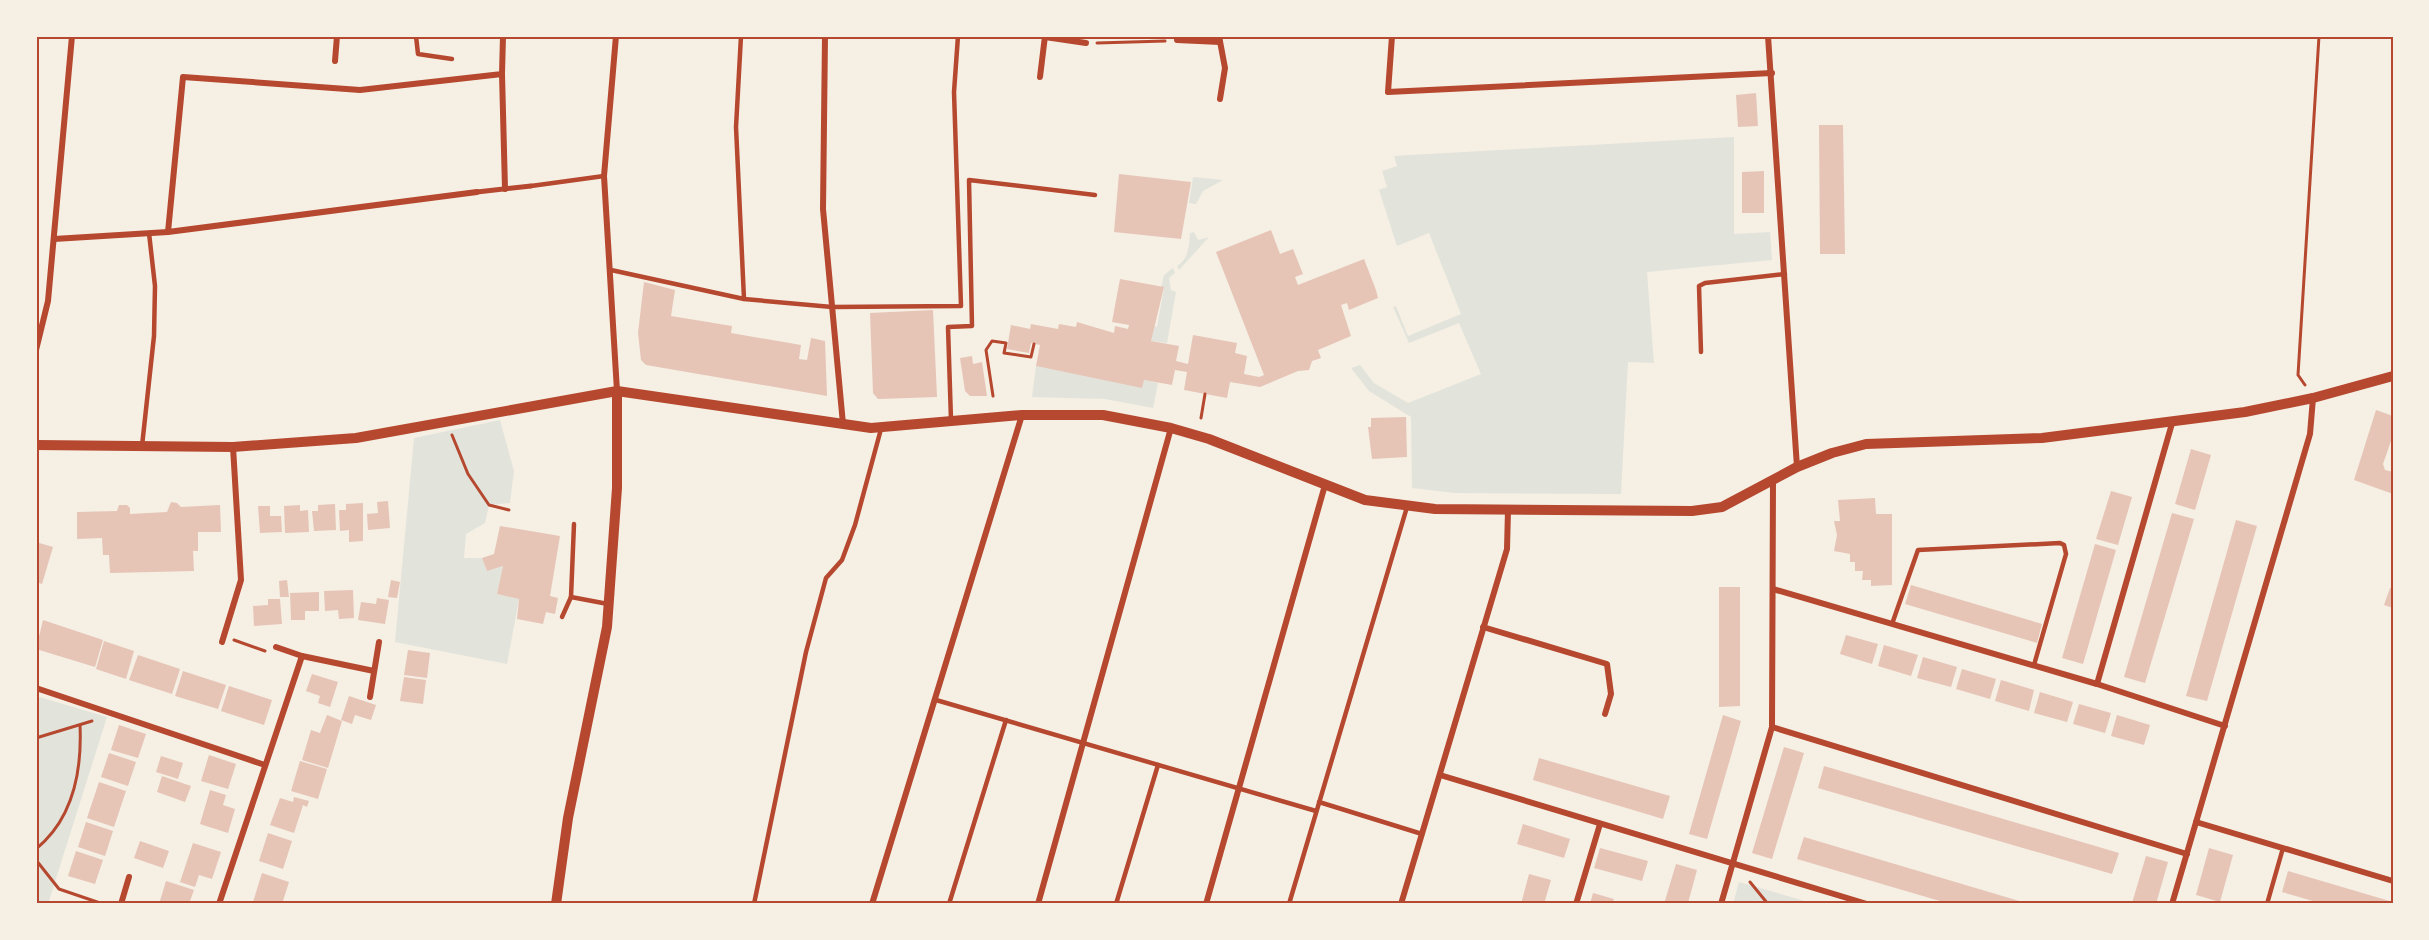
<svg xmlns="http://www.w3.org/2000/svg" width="2429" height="940" font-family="'Roboto Condensed',sans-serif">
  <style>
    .green { fill: #e2e4dc }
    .building { fill: #e6c5b7 }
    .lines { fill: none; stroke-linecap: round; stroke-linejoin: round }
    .path { stroke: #b5482f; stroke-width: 3 }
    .service { stroke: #b5482f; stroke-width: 4.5 }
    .pedestrian { stroke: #b5482f; stroke-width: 5 }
    .minor { stroke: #b5482f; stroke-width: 6 }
    .tertiary { stroke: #b5482f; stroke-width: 10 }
    .neatline { fill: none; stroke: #b5482f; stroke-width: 2 }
  </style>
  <rect width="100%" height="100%" fill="#f6efe4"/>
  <g class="green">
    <path d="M1734,137v97l36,-2 2,28 -125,12 7,91 -26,-1 -7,132 -166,-1 -43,-5 -1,-71 -42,-26 -18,-23 9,-3 14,18 34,20 73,-29 -22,-51 -50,20 -16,-36 3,-1 12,30 53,-22 -32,-81 -32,13 -18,-56 8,-3 -5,-16 15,-5 -3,-10z"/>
    <path d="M1193,177l30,3 -20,11 -7,13 -7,-1z"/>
    <path d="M1194,232l4,8 11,-3 -30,33 -2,-4c12,-7 12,-21 13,-33z"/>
    <path d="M1173,268l2,5 -6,5 2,12 5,2 -9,51 -16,-2 3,-15 3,1 7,-39 -3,-1 3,-12z"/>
    <path d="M1036,366l106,21 2,-7 14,3 -5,25 -48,-9 -73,-2z"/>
    <path d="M500,420l14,51 -4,32 -21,2 -4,18 -19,11 -2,24h18l5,13 16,-5 -6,28 22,5 -12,65 -112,-22 19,-204z"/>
    <path d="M36,696l71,21 -59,187h-12z"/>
    <path d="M1739,882l76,22h-82z"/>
  </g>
  <g class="building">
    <path d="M1756,93l2,33 -20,1 -2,-32z"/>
    <path d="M1819,125h24l2,129h-25z"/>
    <path d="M1764,171v42h-22v-41z"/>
    <path d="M1119,174l72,8 -10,57 -67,-7z"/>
    <path d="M1271,230l9,24 13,-5 10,25 -8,3 3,8 66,-26 12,31 2,8 -29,12 -2,-7 -6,2 10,31 -33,14 3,8 -9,3 -3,9 -11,1 -38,16 -30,-5 -3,16 -43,-8 3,-18 -12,-2 -3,15 -28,-5 -2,8 -106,-22 4,-21 -9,-2 -2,10 -22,-4 4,-24 19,4 1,-5 27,5 1,-5 17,3 1,-5 37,11 1,-7 13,3 1,-4 -17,-3 8,-43 44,8 -13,54 28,5 -3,15 12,3 5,-29 44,8 -2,10 12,3 -3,18 15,3 5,-2 -48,-123z"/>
    <path d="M644,282l31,8 -4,26 61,10 -1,7 70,12 -2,14 8,1 4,-22 14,3 2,55 -181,-31 -5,-5 -3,-27z"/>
    <path d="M933,310l4,87 -59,2 -5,-6 -3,-80z"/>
    <path d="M972,356l1,8 9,-2 5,34h-17l-5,-5 -5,-33z"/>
    <path d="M2376,410l17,6v19l-10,29 2,6 8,2v22l-39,-14z"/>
    <path d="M1406,417l1,40 -35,2 -4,-32h3v-9z"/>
    <path d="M2191,449l20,6 -16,55 -20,-6z"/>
    <path d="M2111,491l21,6 -14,48 -22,-6z"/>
    <path d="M1875,498l1,16h16v71l-21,1v-6h-9l1,-9h-8v-9h-5v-8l-16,-3 3,-16 -3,-14h6l-2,-21z"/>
    <path d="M388,501l2,27 -22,2 -1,-16 11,-1 -1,-11z"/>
    <path d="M171,502l6,1 4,4 39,-2 1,27h-23v19h-5l1,20 -84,2 -1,-18h-6l-1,-17 -25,1v-27l40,-1 2,-6h8l3,3v6l37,-2z"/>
    <path d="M363,503v38l-14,1v-12l-9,1 -1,-21h7v-6z"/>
    <path d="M335,504l1,26 -22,1 -2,-20h6v-6z"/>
    <path d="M300,505v6l8,-1 1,22 -24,1 -1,-27z"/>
    <path d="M258,506h12v10h11l1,16 -22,1z"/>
    <path d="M2172,513l22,6 -49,164 -21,-6z"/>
    <path d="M2236,520l21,6 -50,175 -21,-5z"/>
    <path d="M500,526l60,10 -10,60 8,2 -3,16 -9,-2 -3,12 -26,-5 2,-20 -22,-5 6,-28 -16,5 -5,-13 12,-4z"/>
    <path d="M36,542l17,5 -11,37 -6,-2z"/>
    <path d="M2095,544l21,6 -33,114 -21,-6z"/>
    <path d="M287,580l2,17h-9l-1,-16z"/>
    <path d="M391,580l9,2 -3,16 -9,-1z"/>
    <path d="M1911,585l131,39 -5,19 -132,-39z"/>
    <path d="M1719,587h21v119l-21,1z"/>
    <path d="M2390,588l3,1v19l-9,-3z"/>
    <path d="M353,590l1,28 -15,1 -1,-9 -13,1 -1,-20z"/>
    <path d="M319,592v19h-14v9h-14l-1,-27z"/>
    <path d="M377,598l12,2 -4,24 -27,-4 3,-18 15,2z"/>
    <path d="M268,599h12l2,25 -28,2 -1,-20 15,-1z"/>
    <path d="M43,620l60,20 -8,27 -59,-18z"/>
    <path d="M1846,635l32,9 -6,20 -32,-10z"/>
    <path d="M104,641l30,10 -8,28 -30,-10z"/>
    <path d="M1884,645l34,10 -7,21 -33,-10z"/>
    <path d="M408,650l22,3 -3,25 -23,-3z"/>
    <path d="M138,655l42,14 -8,25 -43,-14z"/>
    <path d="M1923,657l34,10 -6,20 -34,-9z"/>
    <path d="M1962,669l34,10 -6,20 -34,-10z"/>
    <path d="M183,671l43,14 -8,24 -43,-13z"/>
    <path d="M312,674l26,8 -8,25 -12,-4 2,-7 -14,-5z"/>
    <path d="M404,677l22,3 -3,24 -23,-3z"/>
    <path d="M2001,680l33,10 -5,21 -34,-10z"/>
    <path d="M229,686l43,14 -8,25 -43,-14z"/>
    <path d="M2040,692l33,10 -6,20 -33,-9z"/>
    <path d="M349,696l27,9 -5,15 -16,-5 -3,9 -11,-4z"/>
    <path d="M2079,704l32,9 -6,20 -32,-9z"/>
    <path d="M327,715l15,6 -14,47 -26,-8 9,-30 9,3z"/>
    <path d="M1723,715l18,6 -34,118 -18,-5z"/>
    <path d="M2117,715l33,10 -6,20 -33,-9z"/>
    <path d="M119,725l27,9 -8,24 -27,-8z"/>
    <path d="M1784,747l20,6 -32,106 -20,-6z"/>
    <path d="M109,753l27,9 -8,24 -27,-9z"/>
    <path d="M209,755l27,9 -8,25 -27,-8z"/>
    <path d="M161,756l22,7 -5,16 -22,-7z"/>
    <path d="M1539,758l131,38 -7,23 -130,-39z"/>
    <path d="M300,761l27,8 -9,30 -27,-8z"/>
    <path d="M1824,766l295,87 -7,21 -294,-86z"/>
    <path d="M162,776l29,10 -6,16 -28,-10z"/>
    <path d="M99,782l27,9 -12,36 -27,-9z"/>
    <path d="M210,790l16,5 -3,10 12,4 -7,24 -28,-9z"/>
    <path d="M294,797l15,4 -2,6 -4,-2 -9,28 -24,-8 10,-27 13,4z"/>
    <path d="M86,822l27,9 -8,25 -27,-9z"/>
    <path d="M1523,824l47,15 -6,19 -47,-14z"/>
    <path d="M268,833l24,8 -9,28 -24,-8z"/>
    <path d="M1804,837l222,66v1h-76l-153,-45z"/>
    <path d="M140,841l29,10 -6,17 -29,-10z"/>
    <path d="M193,843l28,9 -9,27 -13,-4 -4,12 -15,-5z"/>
    <path d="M1600,848l48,13 -6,20 -48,-13z"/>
    <path d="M2209,848l24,7 -13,47 -24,-7z"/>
    <path d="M76,851l27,9 -8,24 -27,-8z"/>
    <path d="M2146,856l22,6 -12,42 -24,-1z"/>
    <path d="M1676,864l21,6 -9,33 -24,1z"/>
    <path d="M2288,871l105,31v2h-70l-41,-12z"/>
    <path d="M262,873l27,9 -7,22 -29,-2z"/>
    <path d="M1529,874l22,6 -7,24h-23z"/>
    <path d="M166,881l28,9 -5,14h-30z"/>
    <path d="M1593,893l21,6 -2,5h-22z"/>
  </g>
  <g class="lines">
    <g class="path">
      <path d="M1097,43l68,-2"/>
      <path d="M2305,385l-7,-10 21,-339"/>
      <path d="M993,396l-7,-46 6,-9 14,2 -2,10 27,4 3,-13"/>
      <path d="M1201,418l4,-24"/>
      <path d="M452,435l16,39 21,31 20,5"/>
      <path d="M234,640l31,11"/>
      <path d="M36,738l56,-17"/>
      <path d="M36,849c38,-31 46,-79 44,-124"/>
      <path d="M36,860l23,29 44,15"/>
      <path d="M1750,882l18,22"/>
    </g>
    <g class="service">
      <path d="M416,36l2,18 34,5"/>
      <path d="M741,36l-5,91 8,172"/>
      <path d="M531,186l73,-10"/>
      <path d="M611,270l133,29 88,8 129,-1 -7,-214 4,-56"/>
      <path d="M1701,352l-2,-66 6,-3 80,-9"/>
      <path d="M951,420l-3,-93 24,-1 -3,-146 126,15"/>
      <path d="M142,446l12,-110 1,-50 -6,-53"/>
      <path d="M574,524l-3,73 37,7"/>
      <path d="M562,617l9,-20"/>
      <path d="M1892,624l26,-74 142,-7 4,2 2,9 -32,111"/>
      <path d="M936,700l380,111"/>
      <path d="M1319,802l103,32"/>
      <path d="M754,904l52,-252 20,-74 16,-18 13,-35 26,-96"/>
      <path d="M949,904l57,-184"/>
      <path d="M1116,904l42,-139"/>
      <path d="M1289,904l118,-397"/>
      <path d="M2267,904l16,-56"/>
    </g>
    <path class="pedestrian" d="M477,192l54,-6"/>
    <g class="minor">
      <path d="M616,36l-12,140 13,215"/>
      <path d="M825,36l-2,173 20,215"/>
      <path d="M1219,36l6,32 -5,31"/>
      <path d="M1392,36l-4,56 384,-19"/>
      <path d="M1768,36l29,431"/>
      <path d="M1045,37l41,6"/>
      <path d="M1177,40l43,2"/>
      <path d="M335,61l2,-25"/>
      <path d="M502,74l3,115"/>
      <path d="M1040,77l5,-41"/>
      <path d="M168,232l15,-155 177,13 142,-16 1,-38"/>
      <path d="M54,239l114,-7 309,-40"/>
      <path d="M36,350l12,-49 24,-265"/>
      <path d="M1773,589l324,95 128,42"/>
      <path d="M1483,627l124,37 4,30 -6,20"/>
      <path d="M222,642l19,-62 -8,-133"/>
      <path d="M276,647l26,9 72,15"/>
      <path d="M2097,684l76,-264"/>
      <path d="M36,688l229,77"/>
      <path d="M370,697l9,-55"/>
      <path d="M1772,727l415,127"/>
      <path d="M1440,775l427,129"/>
      <path d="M2196,822l197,59"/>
      <path d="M121,904l8,-27"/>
      <path d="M219,904l83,-248"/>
      <path d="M872,904l150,-489"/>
      <path d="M1038,904l133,-476"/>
      <path d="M1206,904l119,-419"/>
      <path d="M1401,904l106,-355 1,-39"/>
      <path d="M1576,904l24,-80"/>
      <path d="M1721,904l51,-177 1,-246"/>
      <path d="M2172,904l138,-470 3,-36"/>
    </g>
    <g class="tertiary">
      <path d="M36,445l197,2 123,-9 261,-47 254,37 151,-13h81l68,13 38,11 156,61 70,9 257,2 30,-4 75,-40 35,-14 34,-9 176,-6 203,-26 68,-14 80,-22"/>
      <path d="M556,904l12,-86 39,-191 10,-139v-97"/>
    </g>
  </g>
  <rect width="2429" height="940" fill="none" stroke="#f6efe4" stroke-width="75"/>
  <rect x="38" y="38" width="2354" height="864" class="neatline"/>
</svg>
